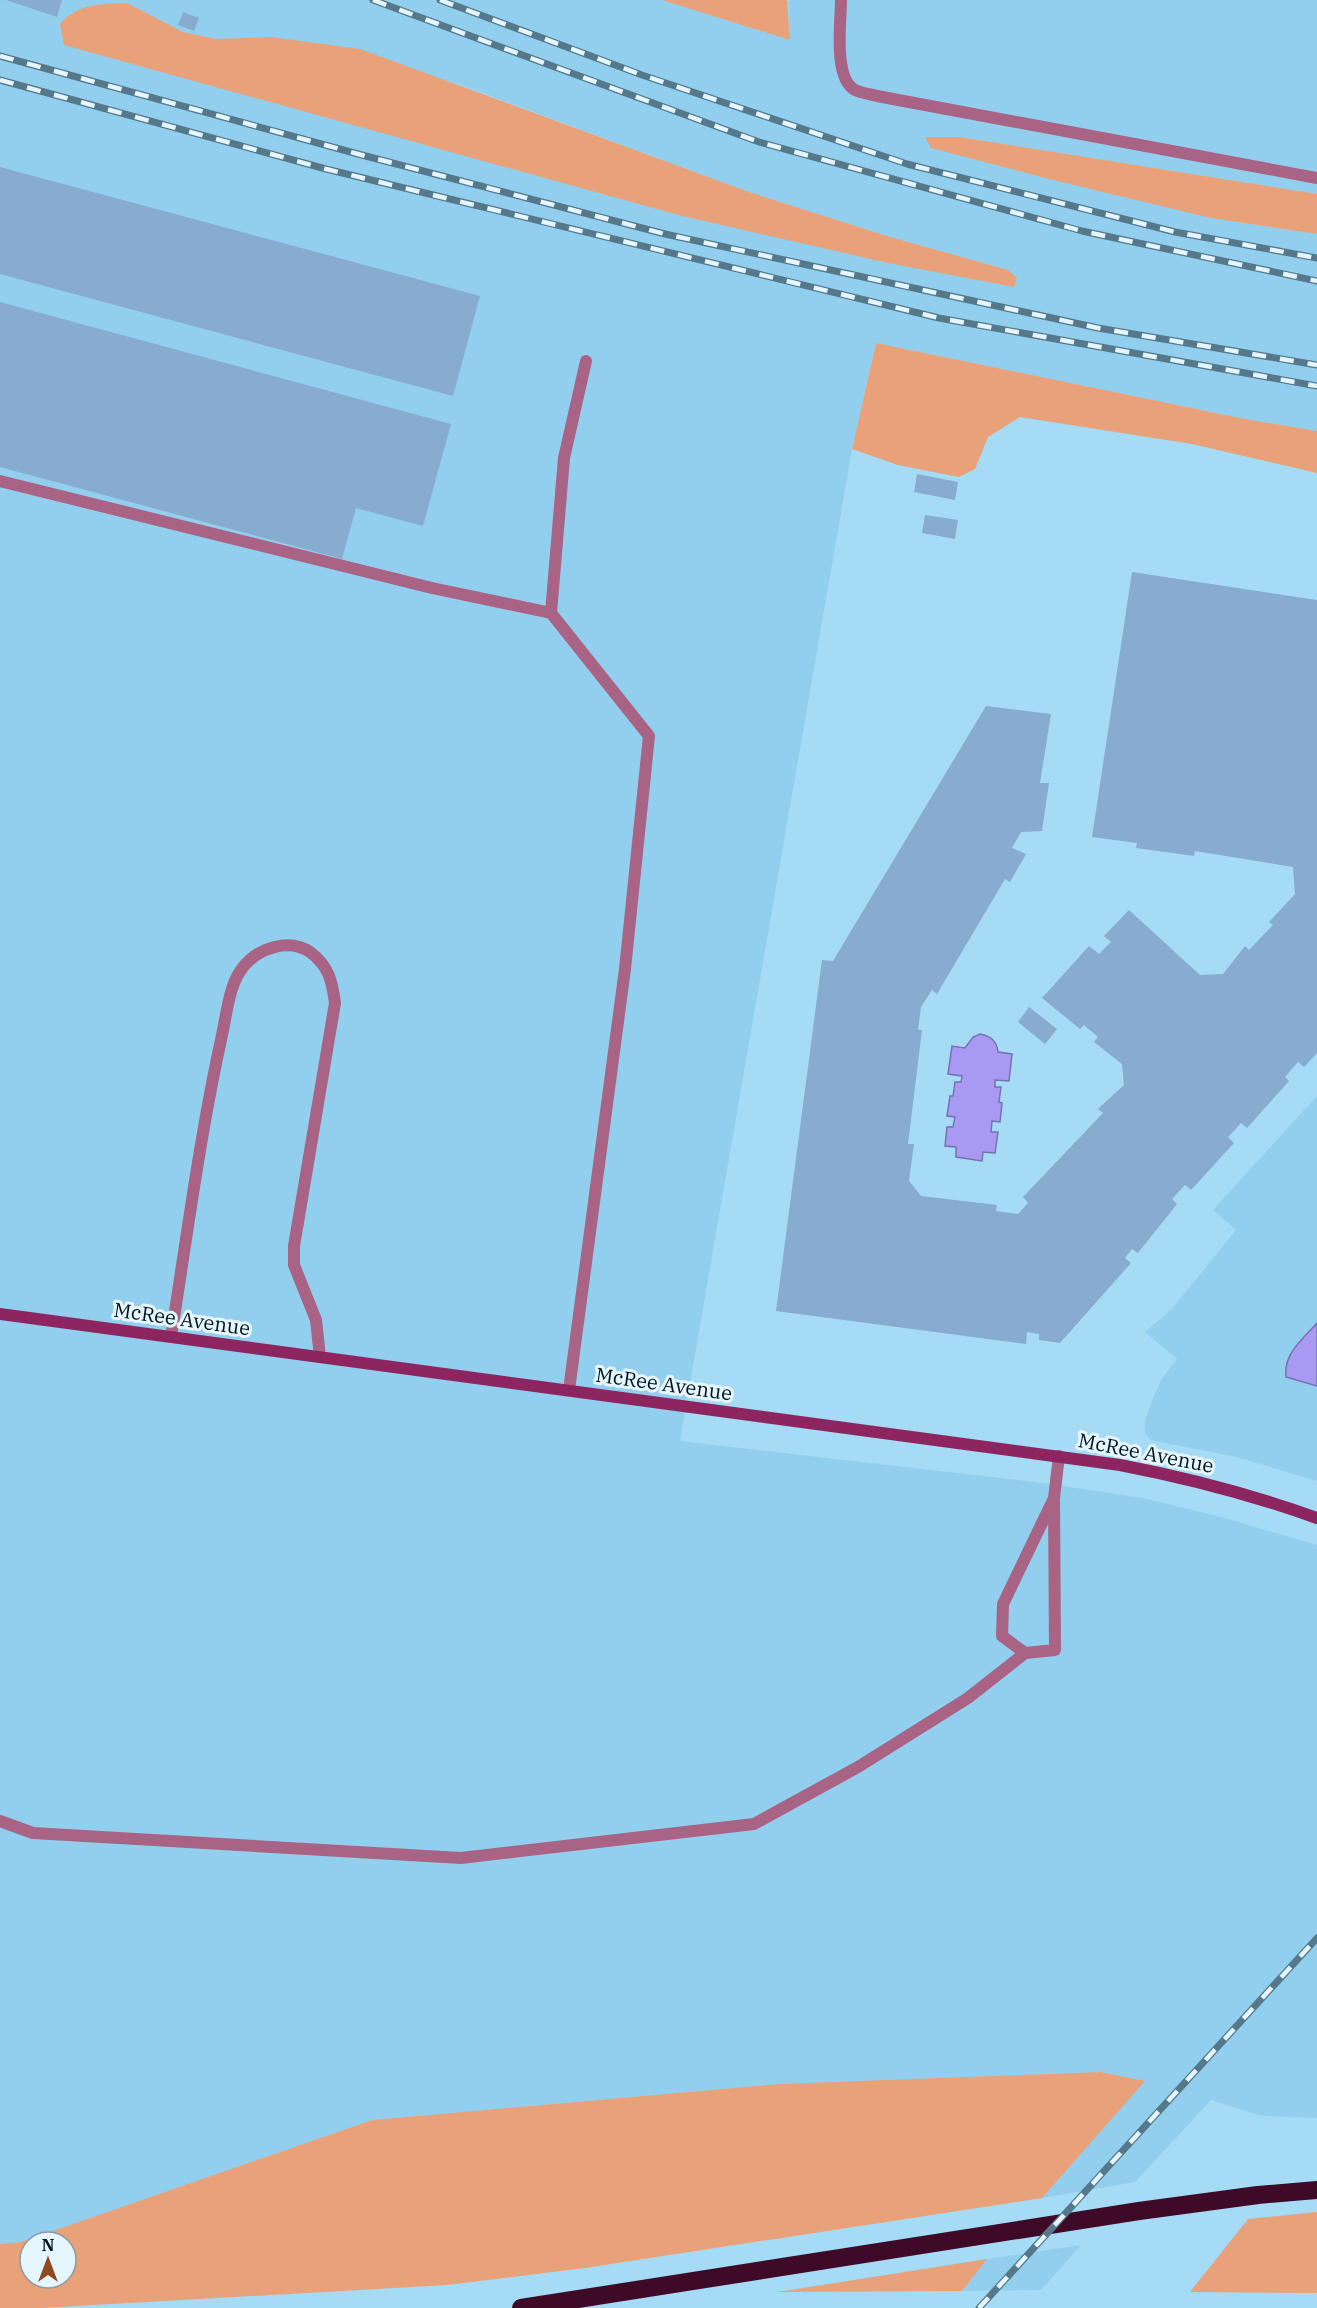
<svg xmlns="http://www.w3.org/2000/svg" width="1317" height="2308" font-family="'IBM Plex Serif',serif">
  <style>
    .built { fill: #92cfee; fill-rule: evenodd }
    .green { fill: #e8a178; fill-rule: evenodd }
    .water { fill: #a89af3; stroke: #7672b2; stroke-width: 1.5 }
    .building { fill: #88abd0 }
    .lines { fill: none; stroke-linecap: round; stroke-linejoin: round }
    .lane { stroke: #a96385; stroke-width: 12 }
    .secondary { stroke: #8d2660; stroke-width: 12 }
    .highway { stroke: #3f0928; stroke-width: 18 }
    .rail-casing { stroke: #55798b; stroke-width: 7 }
    .rail { stroke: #e6f6fe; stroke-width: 4.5; stroke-dasharray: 14; stroke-linecap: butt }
    .labels { text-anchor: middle; stroke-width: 6; stroke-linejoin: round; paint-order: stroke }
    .street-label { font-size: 20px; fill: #01131c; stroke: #e6f6fe }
  </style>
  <rect width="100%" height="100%" fill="#a5dbf5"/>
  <g class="built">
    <path d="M0,0h662l128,40 -2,-39 3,-1h526v194l-357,-57 -34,1 285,80 106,16v197l-77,-13 -364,-75 -24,106 -172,992 355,41 108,16 78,19 96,28v573l-55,-2 -51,-16 -76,82 -93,16 102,-117 -43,-9 -322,12 -407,36 -351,122 -21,2zM157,19l26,13 33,7 55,-2 187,47 294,109 135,43 121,34 9,8 -3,9 -950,-242z"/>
    <path d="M1317,1096v385l-80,-24 -87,-17 -5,-7v-13l7,-19 9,-21 16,-21 -32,-27 27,-23 64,-79 -23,-20z"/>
    <path d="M1081,2245l-40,45 -79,1 25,-32z"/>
  </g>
  <g class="green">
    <path d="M662,0h125l3,40z"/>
    <path d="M127,3l56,29 33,7 55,-2 89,12 392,144 135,43 121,34 9,8 -3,9 -126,-24 -206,-47 -618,-171 -4,-21c19,-21 40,-20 67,-21z"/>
    <path d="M925,137h35l357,57v40l-106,-16 -162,-39 -118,-31z"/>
    <path d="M876,343l364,75 77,13v42l-125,-29 -172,-27 -32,20 -13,32 -16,8 -61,-12 -46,-16z"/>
    <path d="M1101,2072l44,9 -103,117 -457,70 -138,17 -406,23h-41v-64l21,-2 351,-122 407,-36zM30,2242h36v36h-36z"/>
    <path d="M1317,2212v81l-127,-1 58,-73z"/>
    <path d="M987,2259l-25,32 -187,1 22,-3z"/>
  </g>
  <g class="water">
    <path d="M980,1034c11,2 17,7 18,18l14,2 -3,27 -14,-1v7h6l-2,15 3,1 -2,19 -8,-1 -1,11h7l-3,21 -12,-1 -1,9 -26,-4v-10l-11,-1 2,-19h6l2,-10 -8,-1 3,-20h3l2,-14h6l1,-6 -14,-2 4,-28 13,2 8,-11z"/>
    <path d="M1317,1323v63l-31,-9c-3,-23 17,-38 31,-54z"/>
  </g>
  <g class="building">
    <path d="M6,0h56l-5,17z"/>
    <path d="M183,12l16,6 -5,13 -16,-6z"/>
    <path d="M0,167l480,129 -27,100 -453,-122z"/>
    <path d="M0,302l451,122 -28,102 -67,-18 -14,51 -342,-92z"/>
    <path d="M917,474l41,8 -3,18 -41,-8z"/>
    <path d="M925,515l33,5 -3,19 -33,-6z"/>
    <path d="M1132,572l185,28v453l-13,14 -6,-5 -13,15 4,4 -42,47 -6,-5 -13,14 6,6 -43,47 -6,-5 -13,14 5,5 -39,49 -6,-4 -7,9 6,5 -71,80 -21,-3v-6l-12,-2 -1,12 -250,-33 46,-351 11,1 153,-255 65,8 -11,69h9l-7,48 -21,1 -9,16 14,6 -16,28 -5,-3 -68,115 -5,-4 -11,17 -3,23h4l-14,114h6l-5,37 12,15 76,9 -1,6 22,3 10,-11 -5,-6 80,-84 -5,-4 26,-24 -2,-21 -28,-22 4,-5 -14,-12 -4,4 -38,-31 47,-52 10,8 12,-12 -7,-6 25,-26 71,65 23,-1 22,-28 4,4 24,-25 -4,-3 26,-28 -2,-27 -98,-16 -1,5 -58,-8 1,-5 -45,-6z"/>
    <path d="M1029,1007l28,22 -12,15 -27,-22z"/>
  </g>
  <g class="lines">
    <g class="lane">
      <path d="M841,0c0,22 -8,78 14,90 6,3 15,4 22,6l440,82"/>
      <path d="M0,481l432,107 119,25 98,123 -24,233 -56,421"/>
      <path d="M551,613l13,-155 22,-97"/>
      <path d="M171,1337c16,-101 29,-202 51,-302 5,-22 7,-52 22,-69 15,-18 45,-28 66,-14 19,14 22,29 25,51l-41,243v19l22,55 4,37"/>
      <path d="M1054,1498l-51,106 -1,32 23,17 30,-3 -1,-152 5,-42"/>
      <path d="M0,1821l33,12 428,25 293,-34 104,-57 110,-69 57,-45"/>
    </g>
    <path class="secondary" d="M0,1314l1120,151c68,13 133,30 197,53"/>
    <path class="highway" d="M521,2308l618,-97 119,-16 59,-5"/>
    <g class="rail-casing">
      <g id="rail">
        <path d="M373,0l386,142 323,89 235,50"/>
        <path d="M440,0l202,75 265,89 268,68 142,26"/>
        <path d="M0,56l358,98 307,80 433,94 219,37"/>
        <path d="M0,80l326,89 613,149 378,68"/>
        <path d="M979,2308l338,-370"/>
      </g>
    </g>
    <use href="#rail" class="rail"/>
  </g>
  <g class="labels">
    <g class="street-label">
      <text transform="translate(182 1319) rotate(8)" y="7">McRee Avenue</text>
      <text transform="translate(664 1384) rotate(8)" y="7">McRee Avenue</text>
      <text transform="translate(1146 1453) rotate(11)" y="7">McRee Avenue</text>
    </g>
  </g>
  <g transform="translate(48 2260)"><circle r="28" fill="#e6f6fe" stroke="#8a9ba4" stroke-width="1.5"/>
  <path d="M0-4.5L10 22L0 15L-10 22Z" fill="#8f4b1f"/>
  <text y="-9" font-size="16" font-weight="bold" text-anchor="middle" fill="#01131c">N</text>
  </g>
</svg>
